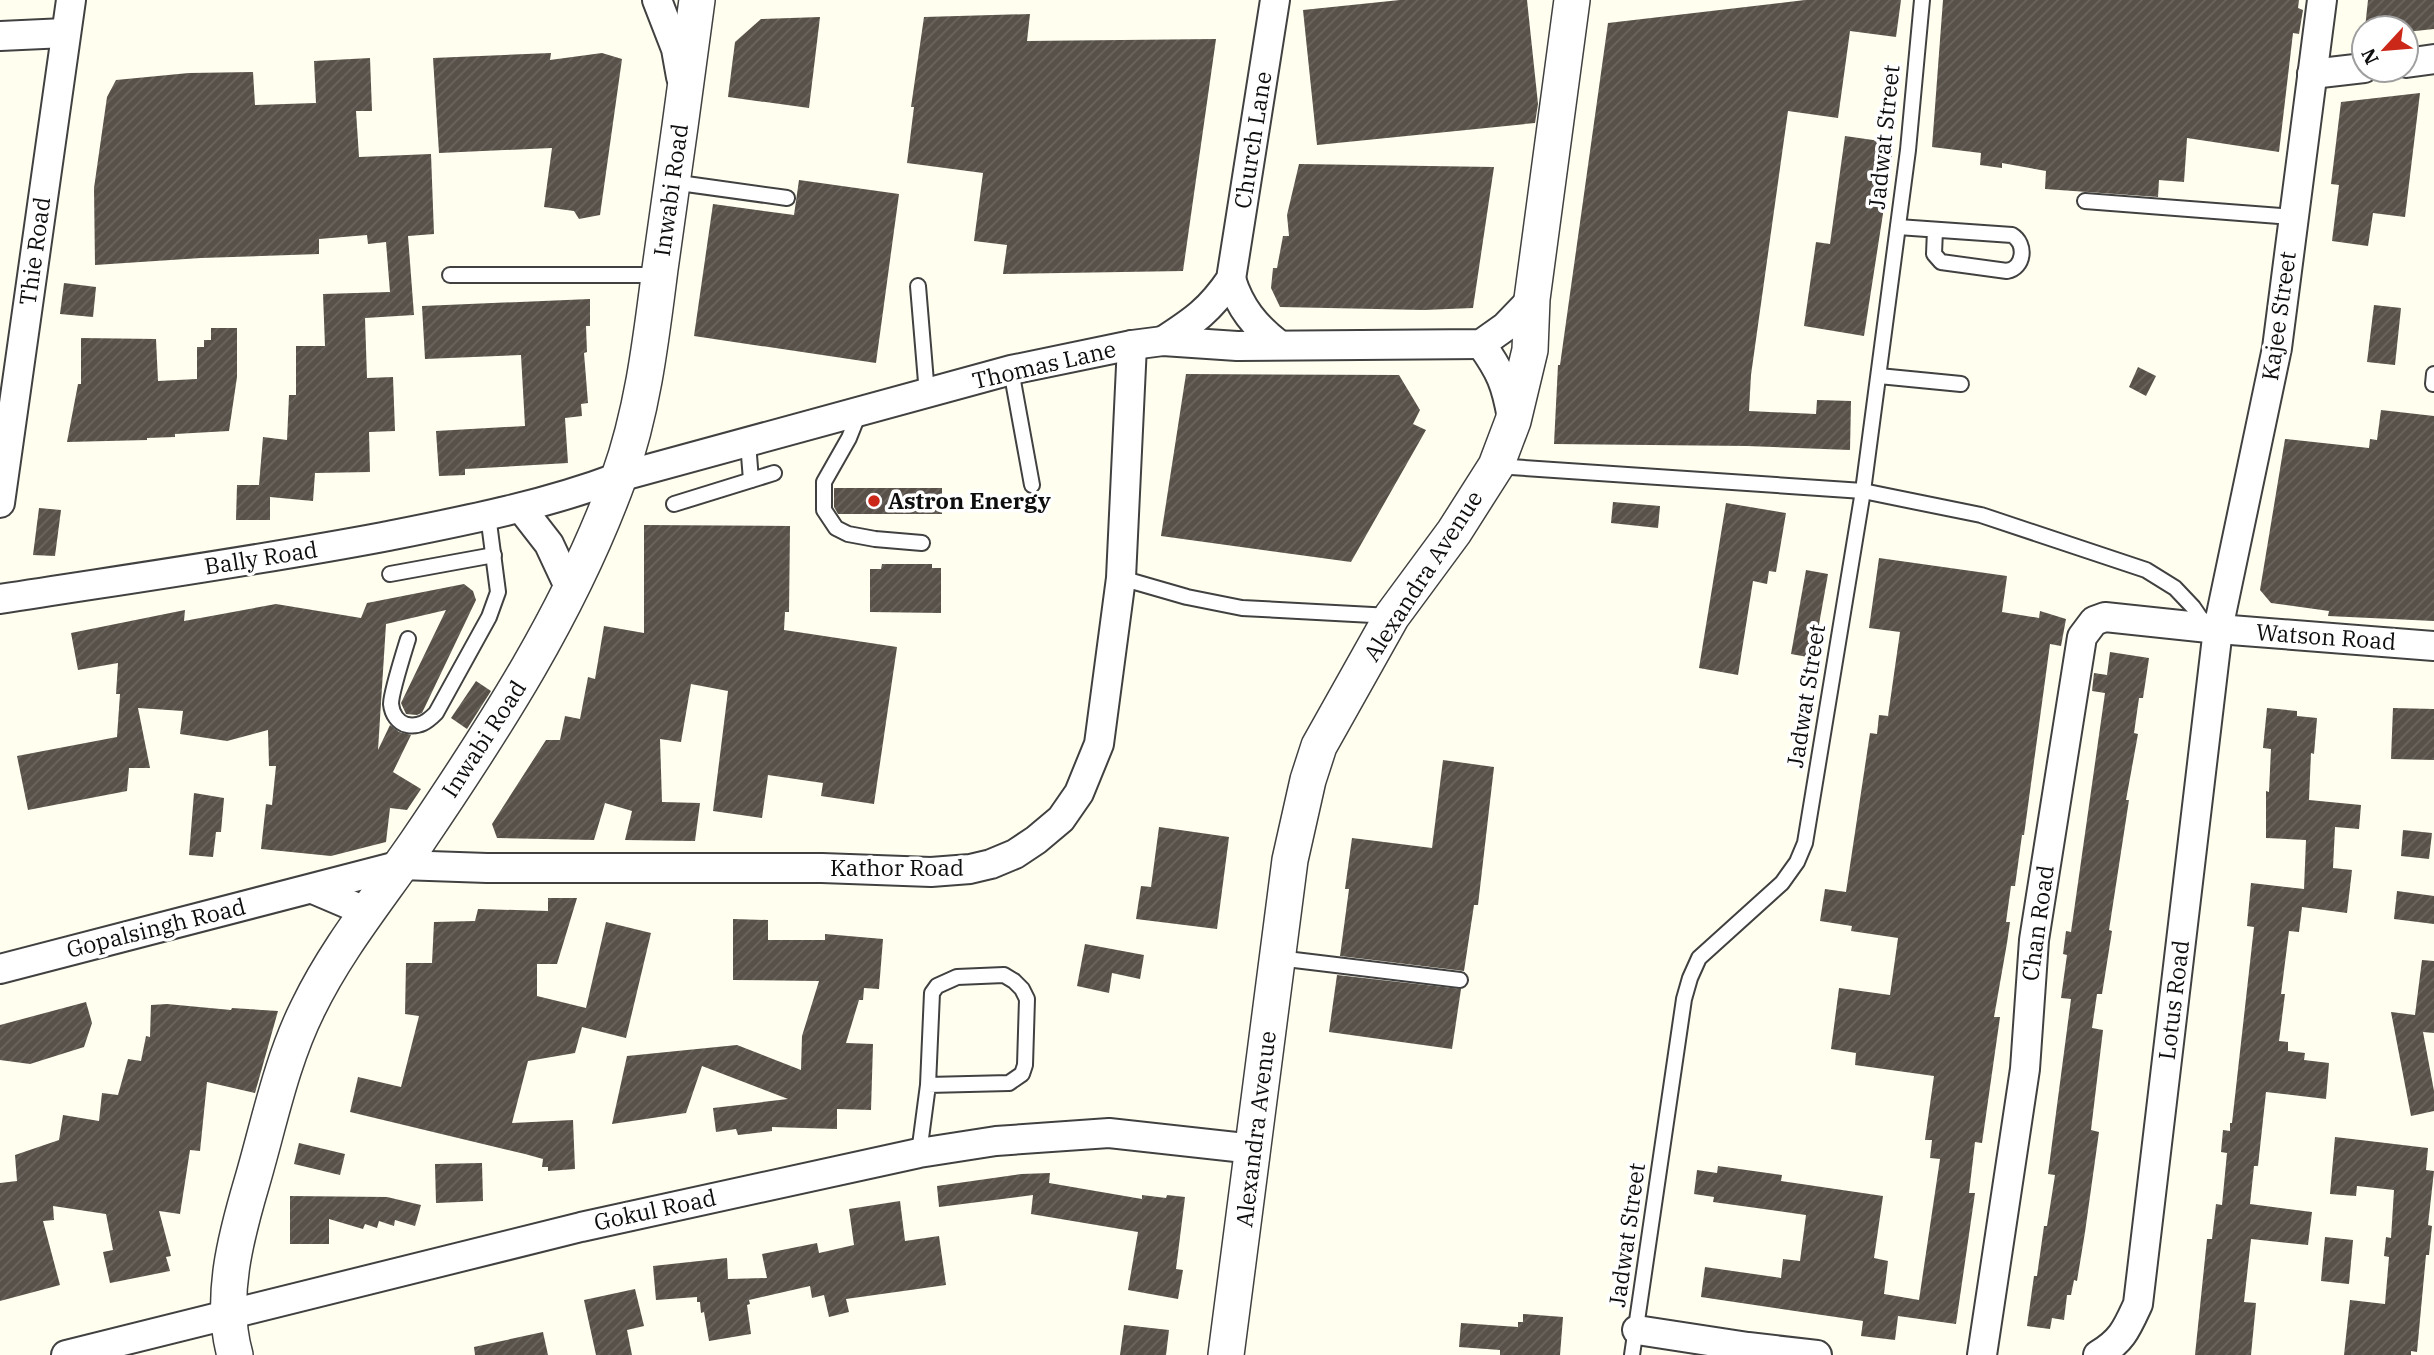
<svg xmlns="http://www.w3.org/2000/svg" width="2434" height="1355" font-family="'IBM Plex Serif',serif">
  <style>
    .building { fill: url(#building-hatch) }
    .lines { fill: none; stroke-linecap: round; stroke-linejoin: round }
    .service-casing { stroke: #414141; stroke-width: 18 }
    .minor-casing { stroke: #414141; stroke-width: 32 }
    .tertiary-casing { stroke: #414141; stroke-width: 38 }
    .service { stroke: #fff; stroke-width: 14 }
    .minor { stroke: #fff; stroke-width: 28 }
    .tertiary { stroke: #fff; stroke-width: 35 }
    .poi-dot { fill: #cb2819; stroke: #fff; stroke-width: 2.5 }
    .labels { text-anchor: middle; stroke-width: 7; stroke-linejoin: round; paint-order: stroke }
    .street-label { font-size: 23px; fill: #0e0e0e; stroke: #fff }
    .poi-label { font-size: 23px; font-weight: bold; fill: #0e0e0e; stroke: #fff; text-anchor: start }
  </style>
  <defs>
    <pattern id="building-hatch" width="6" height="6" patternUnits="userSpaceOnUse" patternTransform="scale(1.75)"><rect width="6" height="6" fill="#585149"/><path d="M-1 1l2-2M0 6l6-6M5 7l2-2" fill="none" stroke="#6b655f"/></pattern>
  </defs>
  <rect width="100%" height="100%" fill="#fffeef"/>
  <g class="building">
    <path d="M1400,0h127l11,104 -3,19 -218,22 -14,-135z"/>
    <path d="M1805,0h96l-5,37 -46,-6 -12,87 -50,-7 -37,264 -2,36 67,3 1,-14 34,1 -1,49 -103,-4 -193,-2 4,-79h2l48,-342z"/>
    <path d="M1943,0h356l-1,8 5,2 -4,24 -6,-1 -14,119 -92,-14 -3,44 -25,-2 -1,17 -113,-8 1,-18 -44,-8v5l-22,-3 1,-12 -49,-6z"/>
    <path d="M2368,0h66v29l-28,3v-4h-41z"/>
    <path d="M1030,14l-3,27 189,-2 -33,232 -180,3 4,-29 -33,-4 9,-68 -76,-10 7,-56h-3l13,-90z"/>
    <path d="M820,17l-11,91 -81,-11 7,-55 26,-23z"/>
    <path d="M551,53l-1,7 52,-7 20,6 -22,156 -21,4 -5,-8 -30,-4 8,-59 -113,5 -6,-95z"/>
    <path d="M370,58l2,53h-16l3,46 72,-3 3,80 -26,2 6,79 -49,3 2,60 26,-1 2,54 -26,1 1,40 -55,1 -2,28 -43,-4v23h-34l1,-35h22l4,-48 24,3 2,-45h7v-49h29l-2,-52 67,-2 -4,-50 -18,2 -1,-9 -48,4v15l-118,4 -106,7 -1,-77 13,-91 9,-17 73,-7 64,-1 2,33 61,-2 -2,-42z"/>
    <path d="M2420,93l-15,124 -32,-4 -5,33 -36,-5 7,-56 -8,-1 10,-82z"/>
    <path d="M1845,136l49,7 -30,193 -60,-10 12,-84 14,2z"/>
    <path d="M1299,164l195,3 -21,141 -49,2 -144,-3 -9,-19 2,-20h4l6,-32h6l-2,-21z"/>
    <path d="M799,180l100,14 -23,169 -182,-27 19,-132 81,11z"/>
    <path d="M64,283l32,4 -3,30 -33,-3z"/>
    <path d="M590,299v27h-4l1,26 -3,1 4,50 -7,1 1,12 -17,2 3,45 -103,6v6l-26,1 -3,-45 89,-5 -4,-71 -96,4 -3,-53z"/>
    <path d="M2374,305l27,3 -6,57 -28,-3z"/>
    <path d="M211,328h26v49l-8,54 -54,3v3l-28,1v2l-80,2 11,-58h3v-46l75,1 2,42 39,-2v-32h7v-7h7z"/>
    <path d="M2138,367l18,9 -10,20 -17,-9z"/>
    <path d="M1186,374l213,1 21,35 -7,14 13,6 -75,132 -190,-26z"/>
    <path d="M2381,410l53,6v205l-106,-5 1,-5 -58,-8 -11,-13 25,-151 84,9 1,-9 7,1z"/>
    <path d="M834,488h108v26h-104l-4,-7z"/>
    <path d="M1613,502l47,4 -2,22 -47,-5z"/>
    <path d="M1726,503l60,10 -10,59 -7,-1 -2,13 -14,-3 -15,94 -39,-7z"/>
    <path d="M39,508l22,2 -6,46 -22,-1z"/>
    <path d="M644,525l146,1 -1,86h-4l-1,18 113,17 -23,157 -53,-8 2,-13 -55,-8 -6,43 -49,-7 15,-120 -37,-7 -10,58 -21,-3 2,63 38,1 -5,38 -70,-1 7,-29 -27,-8 -11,37 -97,-2 -5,-14 54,-84h14l5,-24 15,3 8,-42 7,2 9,-53 40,7z"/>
    <path d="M1879,558l128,18 -5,36 37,6 1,-7 26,8 -5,27 -11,-2 -26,191h-2l-7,51h-4l-5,36h4l-3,21 -13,74h6l-18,126 -7,-1 -6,51h6l-19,131 -58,-8 -3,24 -34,-4 2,-15 -162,-24 4,-30 76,11 2,-19 17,2 6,-46 -93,-13 1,-5 -20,-3 3,-24 20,3 1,-7 64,9 -1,6 102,15 -9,62 14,3 -4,33 35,6 21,-141 -10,-1 2,-18h-7l9,-64 -79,-11 1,-12 -25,-4 8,-61 51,7 8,-57 -47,-7 1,-5 -32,-5 5,-32 21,3 24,-159 7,1 2,-19 9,1 12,-84 -31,-4z"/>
    <path d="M882,564h50v4h9v45l-71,-1v-43h11z"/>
    <path d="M1806,570l22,4 -15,84 -22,-4z"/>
    <path d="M464,584l9,7 3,9 -54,113 -5,2 -11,-1 -5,-11 45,-93 -60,14 -8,126 12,-25 9,7 12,3 -18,37 28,17 -14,21 -17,-2 -4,34 -55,14 -70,-7 5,-45 6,1 4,-39h-7l-1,-36 -41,11 -47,-7 3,-23 -45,-3 12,60h-21l-2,23 -99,19 -11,-54 100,-19 3,-43h-4l2,-31 -40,7 -7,-37 114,-23 -1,11 92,-17 85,14 6,-15z"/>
    <path d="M2110,652l39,6 -6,40h-4l-5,35 4,1 -12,66h3l-20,130 3,1 -3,19 -7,44h-5l-5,34 11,2 -12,100 8,2 -14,100 -8,49 -3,-1 -3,15h-4l-3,25 -12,-2 -2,11 -23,-3 7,-50h3l7,-50h3l8,-51 -7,-1 23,-175 -10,-1 6,-43 -4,-1 3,-23 5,1 34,-239 -13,-2 2,-18 13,2z"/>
    <path d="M476,681l15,10 -24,38 -16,-11z"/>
    <path d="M2267,708l30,3v5l20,2 -3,36 -3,-1 -2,47 52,5 -2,24 -24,-2 -2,41 19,2 -5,43 -45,-6 -3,25 -10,-1 -8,63h4l-6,47 9,1v9l17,2 -1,7 25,3 -3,36 -60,-7 -8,74h-4l-4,38 62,8 -4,33 -57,-6 -7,63 12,1 -5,52h-56l12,-116h5l4,-35 6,1 5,-52 -6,-1 2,-22 7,1v-8h2l22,-196 -7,-1 4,-43 53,6 2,-49 -40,-2v-47l3,1 2,-43 -8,-1z"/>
    <path d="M2393,708l41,1v51l-43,-1z"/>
    <path d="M1443,760l51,7 -16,138h-4l-10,66 -124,-15 9,-67h-4l7,-51 80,10z"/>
    <path d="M194,793l30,5 -3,34h-5l-3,25 -24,-2z"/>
    <path d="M1159,827l70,10 -12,92 -81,-10 5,-33 10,1z"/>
    <path d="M2403,830l29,3 -3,26 -28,-3z"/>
    <path d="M2397,891l37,5v28l-40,-5z"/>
    <path d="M548,898h29l-20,66h-20v32l49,12 20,-86 45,11 -25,105 -44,-11 -7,26 -47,8 -16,62 61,-3 2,49 -27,2v-4h-6l1,-8 -18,-5 -175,-42 8,-35 43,10 18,-71 -14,-2 1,-51h26l2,-41 41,-1 3,-12 70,2z"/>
    <path d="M733,919l35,1v20h57v-6l58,5 -4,50 -15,-1 -1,12h-4l-13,43 27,1 -2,66 -34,-1v20l-65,-2v4l-34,4 -2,-6 -20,3 -3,-24 75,-9 -86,-33 -16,47 -74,11 15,-68 110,-11 64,25 1,-34 17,-55 -86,-1z"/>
    <path d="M1085,944l59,11 -4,24 -28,-6 -3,20 -32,-7z"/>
    <path d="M2422,960l12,1v72l-11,-1 11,59v20l-23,5 -20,-104 24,3z"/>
    <path d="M1337,975l124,14 -9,60 -123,-17z"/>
    <path d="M86,1002l6,21 -8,24 -54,17 -30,-4v-35z"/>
    <path d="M167,1004l64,6 1,-2 46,3 -23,82 -48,-11 -7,69 -10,-1 -10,64 -21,-3 12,45 -5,1 4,14 -60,12 -7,-31 10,-2 -7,-36 -53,-8 1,14 -11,1 17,64 -60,16v-118l17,-2 -2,-26 44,-15 4,-25 36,6 3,-28 16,2 10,-36 13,2 5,-25 4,1 1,-32z"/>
    <path d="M2335,1137l93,11 -2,22 8,1 -6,54 4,1 -3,29h-3l-9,97 -6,-1v4h-67l6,-55 35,4 4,-47 -5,-1 2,-19 5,1 3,-48 -37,-4 -1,10 -26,-2z"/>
    <path d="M299,1143l46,11 -5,21 -46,-11z"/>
    <path d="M482,1163l1,38 -47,2 -1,-39z"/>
    <path d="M1050,1173l-1,10 93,16v-4l24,3 1,-3 18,2 -9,72 7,1 -5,29 -50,-9 10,-58 -107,-18 2,-19 -94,12 -2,-21 84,-12z"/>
    <path d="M290,1196l97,1 34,8 -6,21 -20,-6 -1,6 -15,-5 -2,7 -12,-4 -2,5 -34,-10v25h-39z"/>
    <path d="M900,1201l5,40 34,-5 7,49 -100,14 3,13 -20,5 -5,-22 -12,3 -2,-12 -61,14 1,4 -3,1 4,29 -42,7 -5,-29 -3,1 -1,-11h-3v-5l-41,3 -3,-34 74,-8 1,21 39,-1 -5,-24 55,-11 2,10 35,-8 -5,-36z"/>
    <path d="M2325,1237l28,3 -4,44 -28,-3z"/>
    <path d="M635,1289l9,37 -17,4 5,25h-36l-12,-55z"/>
    <path d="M1523,1314l40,3 -3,38h-60v-5l-41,-3 2,-24 57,4v-5h5z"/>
    <path d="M1124,1325l45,5 -3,25h-46z"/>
    <path d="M543,1332l5,23h-73l-1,-8z"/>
  </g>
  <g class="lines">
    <g class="service-casing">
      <g id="service">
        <path d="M672,182l115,16"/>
        <path d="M2085,201l208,16"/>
        <path d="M1898,227l114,8c15,9 12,33 -5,36l-66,-9 -7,-8 1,-24"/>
        <path d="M450,275h208"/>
        <path d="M918,286l9,108"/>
        <path d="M1011,370l21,115"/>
        <path d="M1879,376l82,8"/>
        <path d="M2433,384l1,-10"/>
        <path d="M859,413l-10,25 -25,44v28l12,18 12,6 27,5 47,4"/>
        <path d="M748,443l3,37"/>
        <path d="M1496,466l367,25 118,24 165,55 29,18 18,19 13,19"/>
        <path d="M674,504l100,-31"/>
        <path d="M390,574l104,-19"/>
        <path d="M1121,578l66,19 55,11 149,8"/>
        <path d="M408,639c-4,13 -17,54 -17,65 1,10 7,19 16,21 13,2 20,-3 29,-12l53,-96 9,-25 -10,-77"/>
        <path d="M1278,958l182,22"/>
        <path d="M919,1153l9,-68 4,-92 5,-7 20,-9 47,-2 10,6 8,8 5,10 -2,66 -3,9 -13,9 -81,2"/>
        <path d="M1632,1355l52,-356 6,-21 9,-20 83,-75 15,-21 8,-19 58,-352 45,-341 14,-150"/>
      </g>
    </g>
    <g class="minor-casing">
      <g id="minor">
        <path d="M657,0l19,49 5,28"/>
        <path d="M0,36l65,-3"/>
        <path d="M2406,63l28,-4"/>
        <path d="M2312,74l52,-6"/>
        <path d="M1231,279c9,29 24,47 47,65"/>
        <path d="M1163,341c31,-20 47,-31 68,-62l44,-279"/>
        <path d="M1481,344c20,28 25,40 31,74"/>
        <path d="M0,503l71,-503"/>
        <path d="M521,508l28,36 22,47"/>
        <path d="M0,599c128,-20 256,-38 383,-62 80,-16 159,-31 236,-60l392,-107 121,-25 31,-4 74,5 244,-2 24,-17 27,-28"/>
        <path d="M313,889l54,23"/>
        <path d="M0,969l401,-104 86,3h335l109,4 39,-3 21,-5 24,-10 21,-14 25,-21 18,-26 20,-49 22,-166 11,-233"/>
        <path d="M1637,1330l111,17 69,8"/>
        <path d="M66,1355l515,-128 338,-74 77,-12 113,-8 145,16"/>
        <path d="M1982,1355l43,-286 9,-129 48,-303 12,-16 11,-4 113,12 216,17"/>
        <path d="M2098,1355c24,-14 29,-27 40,-51l80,-675 59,-281 45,-348"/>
      </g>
    </g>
    <g class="tertiary-casing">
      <g id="tertiary">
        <path d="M235,1355c-16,-56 1,-119 17,-173 17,-58 29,-120 56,-174 29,-60 72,-112 109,-166 78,-115 154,-232 202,-365 24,-67 32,-138 41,-208 13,-90 25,-179 37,-269"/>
        <path d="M1226,1355l64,-495 18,-80 11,-34 73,-130 62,-84 42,-66 17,-45 17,-71 2,-51 40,-299"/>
      </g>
    </g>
    <use href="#service" class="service"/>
    <use href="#minor" class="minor"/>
    <use href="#tertiary" class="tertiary"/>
  </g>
  <circle class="poi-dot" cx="874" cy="501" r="7"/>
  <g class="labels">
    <g class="street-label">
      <text transform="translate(1884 137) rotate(-84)" y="8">Jadwat Street</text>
      <text transform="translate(1253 140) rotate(-81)" y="8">Church Lane</text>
      <text transform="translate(671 190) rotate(-82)" y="8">Inwabi Road</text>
      <text transform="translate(35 251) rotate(-82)" y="8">Thie Road</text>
      <text transform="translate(2279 316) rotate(-82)" y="8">Kajee Street</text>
      <text transform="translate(1044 365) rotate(-13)" y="8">Thomas Lane</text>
      <text transform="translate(261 558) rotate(-9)" y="8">Bally Road</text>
      <text transform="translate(1423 576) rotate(-57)" y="8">Alexandra Avenue</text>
      <text transform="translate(2326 637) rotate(4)" y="8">Watson Road</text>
      <text transform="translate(1806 696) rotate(-81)" y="8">Jadwat Street</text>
      <text transform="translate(484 739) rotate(-57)" y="8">Inwabi Road</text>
      <text x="897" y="876">Kathor Road</text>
      <text transform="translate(2038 923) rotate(-82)" y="8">Chan Road</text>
      <text transform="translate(156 928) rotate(-14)" y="8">Gopalsingh Road</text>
      <text transform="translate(2174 1000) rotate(-83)" y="8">Lotus Road</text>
      <text transform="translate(1256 1129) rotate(-83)" y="8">Alexandra Avenue</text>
      <text transform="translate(655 1210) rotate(-12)" y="8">Gokul Road</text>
      <text transform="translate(1627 1235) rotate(-82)" y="8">Jadwat Street</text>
    </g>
    <g class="poi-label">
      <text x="888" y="509">Astron Energy</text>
    </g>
  </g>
  <g transform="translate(2385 49) rotate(244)"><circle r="33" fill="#ffffff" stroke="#9f9f9f" stroke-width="2"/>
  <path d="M0-5L12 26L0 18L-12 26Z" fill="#cb2819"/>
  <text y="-10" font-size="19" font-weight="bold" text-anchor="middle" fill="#0e0e0e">N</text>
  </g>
</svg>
